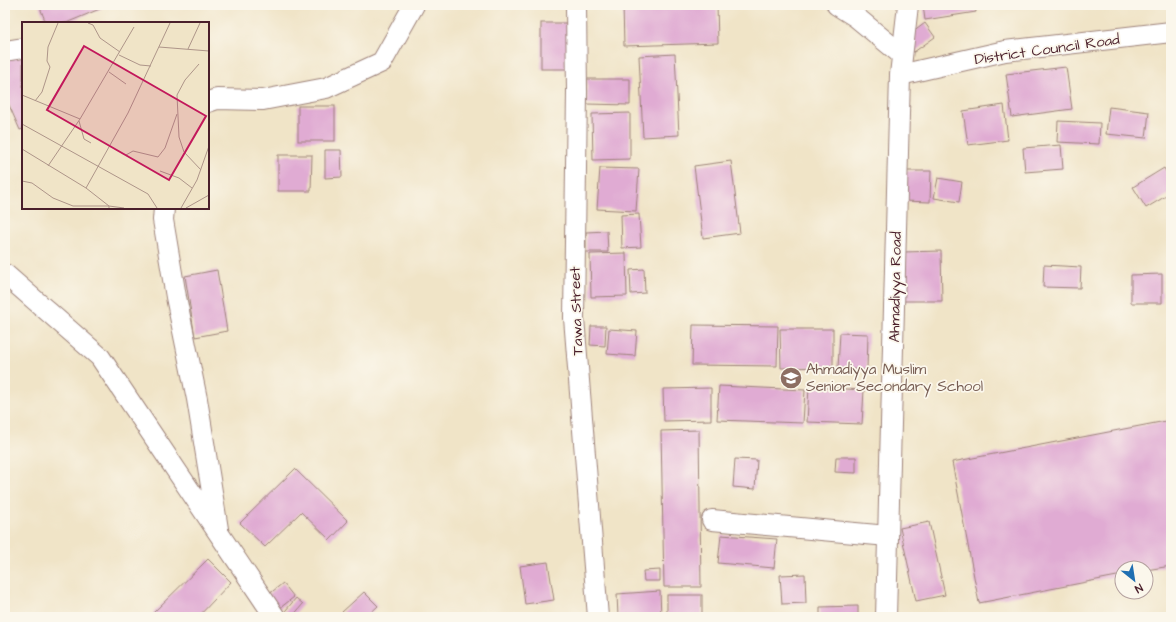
<svg xmlns="http://www.w3.org/2000/svg" width="1176" height="622" font-family="'Architects Daughter',sans-serif">
  <style>
    .building { fill: #e0abd3 }
    .lines { fill: none; stroke-linecap: round; stroke-linejoin: round }
    .street-casing { stroke: #9d8279; stroke-width: 22 }
    .street { stroke: #fff; stroke-width: 20 }
    .labels { text-anchor: middle; stroke-width: 3.5; stroke-linejoin: round; paint-order: stroke }
    .street-label { font-size: 15px; fill: #4a1f2b; stroke: #fbf7ec }
    .education-label { font-size: 15px; fill: #785e54; stroke: #fbf7ec; text-anchor: start }
    .inset-road { fill: none; stroke: #ae9589; stroke-width: 1 }
    .view { fill: #c2185b; fill-opacity: 0.15; stroke: #c2185b; stroke-width: 2 }
    .inset-edge { fill: none; stroke: #4a1f2b; stroke-width: 2 }
  </style>
  <rect width="100%" height="100%" fill="#fbf7ec"/>
  <filter id="ink" filterUnits="userSpaceOnUse"><feTurbulence type="fractalNoise" baseFrequency=".025" numOctaves="2"/><feDisplacementMap in="SourceGraphic" scale="8" xChannelSelector="R" yChannelSelector="G"/><feConvolveMatrix kernelMatrix="1 2 1 2 8 2 1 2 1" color-interpolation-filters="sRGB"/></filter>
  <filter id="wash" filterUnits="userSpaceOnUse"><feTurbulence type="fractalNoise" baseFrequency=".012" numOctaves="4" result="noise"/><feDisplacementMap in="SourceGraphic" scale="16" xChannelSelector="R" yChannelSelector="G"/><feGaussianBlur stdDeviation="0.9" result="paint"/><feColorMatrix in="noise" values="0 0 0 0 0 0 0 0 0 0 0 0 0 0 0 0 0 1.4 0 .05"/><feComposite in="paint" operator="in"/></filter>
  <g filter="url(#wash)">
    <rect width="100%" height="100%" fill="#f0e4c7"/>
    <g id="blocks">
      <g class="building">
        <path d="M39,5h61l2,3 -36,15h-20z"/>
        <path d="M623,5h94l1,38 -94,3z"/>
        <path d="M923,5h52l1,7 -51,8z"/>
        <rect x="541" y="23" width="28" height="46"/>
        <path d="M925,23l10,14 -21,15 -10,-13z"/>
        <path d="M675,54l4,81 -36,2 -4,-81z"/>
        <path d="M23,57v72l-3,1 -15,-34v-38z"/>
        <path d="M1066,67l6,42 -60,8 -6,-43z"/>
        <path d="M587,79h43v26l-43,-1z"/>
        <path d="M1004,105l4,35 -40,5 -5,-34z"/>
        <rect x="298" y="106" width="37" height="35"/>
        <path d="M1109,107l40,5 -3,26 -40,-4z"/>
        <path d="M630,113v46l-37,1 -1,-46z"/>
        <path d="M1058,121l42,2 -1,21 -42,-2z"/>
        <path d="M1061,145l2,24 -38,3 -2,-24z"/>
        <path d="M325,150h16l1,27 -17,1z"/>
        <path d="M278,155h34l-1,36h-33z"/>
        <path d="M731,161l9,72 -37,5 -9,-72z"/>
        <path d="M600,168l39,1 -3,42 -39,-2z"/>
        <path d="M1164,168l7,12v13l-25,15 -13,-21z"/>
        <path d="M905,171h26l-1,31 -26,-1z"/>
        <path d="M938,178l24,4 -3,20 -25,-4z"/>
        <path d="M639,214l2,33 -19,1 -1,-33z"/>
        <path d="M607,231l1,21h-22v-20z"/>
        <path d="M941,251l1,50h-38l-1,-49z"/>
        <path d="M626,253l1,43 -36,1 -1,-43z"/>
        <path d="M1044,265l37,2 -1,21 -37,-1z"/>
        <path d="M644,269l1,24 -14,1 -1,-24z"/>
        <path d="M217,270l10,61 -32,6 -10,-61z"/>
        <path d="M1162,274v29h-31v-28z"/>
        <path d="M693,325l85,1 -1,40 -85,-1z"/>
        <path d="M591,326h15l-1,20 -15,-1z"/>
        <path d="M609,329l28,2 -2,25 -28,-2z"/>
        <path d="M780,329h53v38l-52,1z"/>
        <path d="M840,333l28,1 -1,36 -29,-2z"/>
        <path d="M719,386l86,4 -2,33 -86,-3z"/>
        <path d="M809,387l55,3 -2,34 -55,-2z"/>
        <path d="M711,388v32l-47,1 -1,-32z"/>
        <path d="M1171,420v146l-25,4v-2h-24v7l-143,28 -27,-141z"/>
        <path d="M699,430l2,157h-37l-3,-156z"/>
        <path d="M836,457h20v16l-21,-1z"/>
        <path d="M735,459l22,1 -2,29 -22,-2z"/>
        <path d="M295,469l53,52 -18,19 -29,-28 -36,35 -25,-24z"/>
        <path d="M929,522l16,73 -29,6 -16,-73z"/>
        <path d="M721,535l56,4 -3,29 -56,-5z"/>
        <path d="M208,559l23,23 -33,35h-42l-3,-4z"/>
        <path d="M548,562l6,38 -29,4 -5,-38z"/>
        <path d="M660,570v11h-16l-1,-10z"/>
        <path d="M805,574l1,29 -24,1 -2,-29z"/>
        <path d="M283,583l11,14 -19,15 -12,-13z"/>
        <path d="M660,591l1,26h-43l-1,-23z"/>
        <path d="M364,592l14,14 -12,11h-20l-4,-5z"/>
        <rect x="667" y="595" width="35" height="22"/>
        <path d="M296,598l7,6 -11,13h-9l-2,-1z"/>
        <path d="M858,606v11h-38v-10z"/>
      </g>
    </g>
  </g>
  <g filter="url(#ink)">
    <use href="#blocks" fill-opacity="0" stroke="#9d8279" stroke-width="1"/>
    <g class="lines">
      <g class="street-casing">
        <g id="street">
          <path d="M576,5l1,87 -3,226 24,299"/>
          <path d="M837,5l19,12 46,38"/>
          <path d="M5,51l18,-3"/>
          <path d="M900,75l105,-24 166,-19"/>
          <path d="M208,102l9,-3 46,1 63,-12 56,-26 32,-57"/>
          <path d="M164,208l-1,12 13,77 21,102 21,130"/>
          <path d="M5,274l95,83 175,260"/>
          <path d="M712,520l176,16"/>
          <path d="M886,617l14,-542 8,-70"/>
        </g>
      </g>
      <use href="#street" class="street"/>
    </g>
  </g>
  <defs>
    <g id="school-disc" transform="scale(1.15)"><circle r="9.5" fill="#8d6e63" stroke="#fbf7ec"/><path d="M0-5L7-2L0 1L-7-2ZM-4 1L0 2.5L4 1V4Q0 6-4 4Z" fill="#fff"/></g>
  </defs>
  <g fill-rule="evenodd">
    <use href="#school-disc" x="791" y="378"/>
  </g>
  <g class="labels">
    <g class="street-label">
      <text transform="translate(1047 49) rotate(-8)" y="5">District Council Road</text>
      <text transform="translate(895 287) rotate(-89)" y="5">Ahmadiyya Road</text>
      <text transform="translate(576 311) rotate(-92)" y="5">Tawa Street</text>
    </g>
    <g class="education-label">
      <text x="806" y="374">Ahmadiyya Muslim<tspan x="806" dy="17">Senior Secondary School</tspan></text>
    </g>
  </g>
  <g transform="translate(22 22)">
    <rect width="187" height="187" fill="#f0e4c7"/>
    <path class="inset-road" d="M66,1l5,2 7,13 20,14M137,25l50,4M166,27l12,-26M97,33l21,10 11,1M177,42l-14,16 -8,15 2,42 5,15 17,18M87,50l17,12M0,73l58,24M13,79l7,-9 8,-25 -3,-6 1,-14 10,-24M57,99l5,18 7,4M0,102l126,70 9,14M0,127l64,39 23,18 15,2M104,133l7,-4 25,6 7,-9 12,-34M26,144l32,-47 54,-92M138,149l19,7 13,10M0,159l10,2 21,15 20,8h36v2M64,166l42,-75 42,-90M159,186l16,-28 12,-34M164,186l23,-13"/>
    <path class="view" d="M62,24l122,70 -37,64 -122,-70z"/>
    <rect width="187" height="187" class="inset-edge"/>
  </g>
  <rect width="1176" height="622" fill="none" stroke="#fbf7ec" stroke-width="20"/>
  <g transform="translate(1134 580) rotate(150)"><circle r="19" fill="#fbf7ec" stroke="#b4a19f"/>
  <path d="M0-3L7 15L0 10L-7 15Z" fill="#1f6fb2"/>
  <text y="-6" font-size="11" font-weight="bold" text-anchor="middle" fill="#4a1f2b">N</text>
  </g>
</svg>
